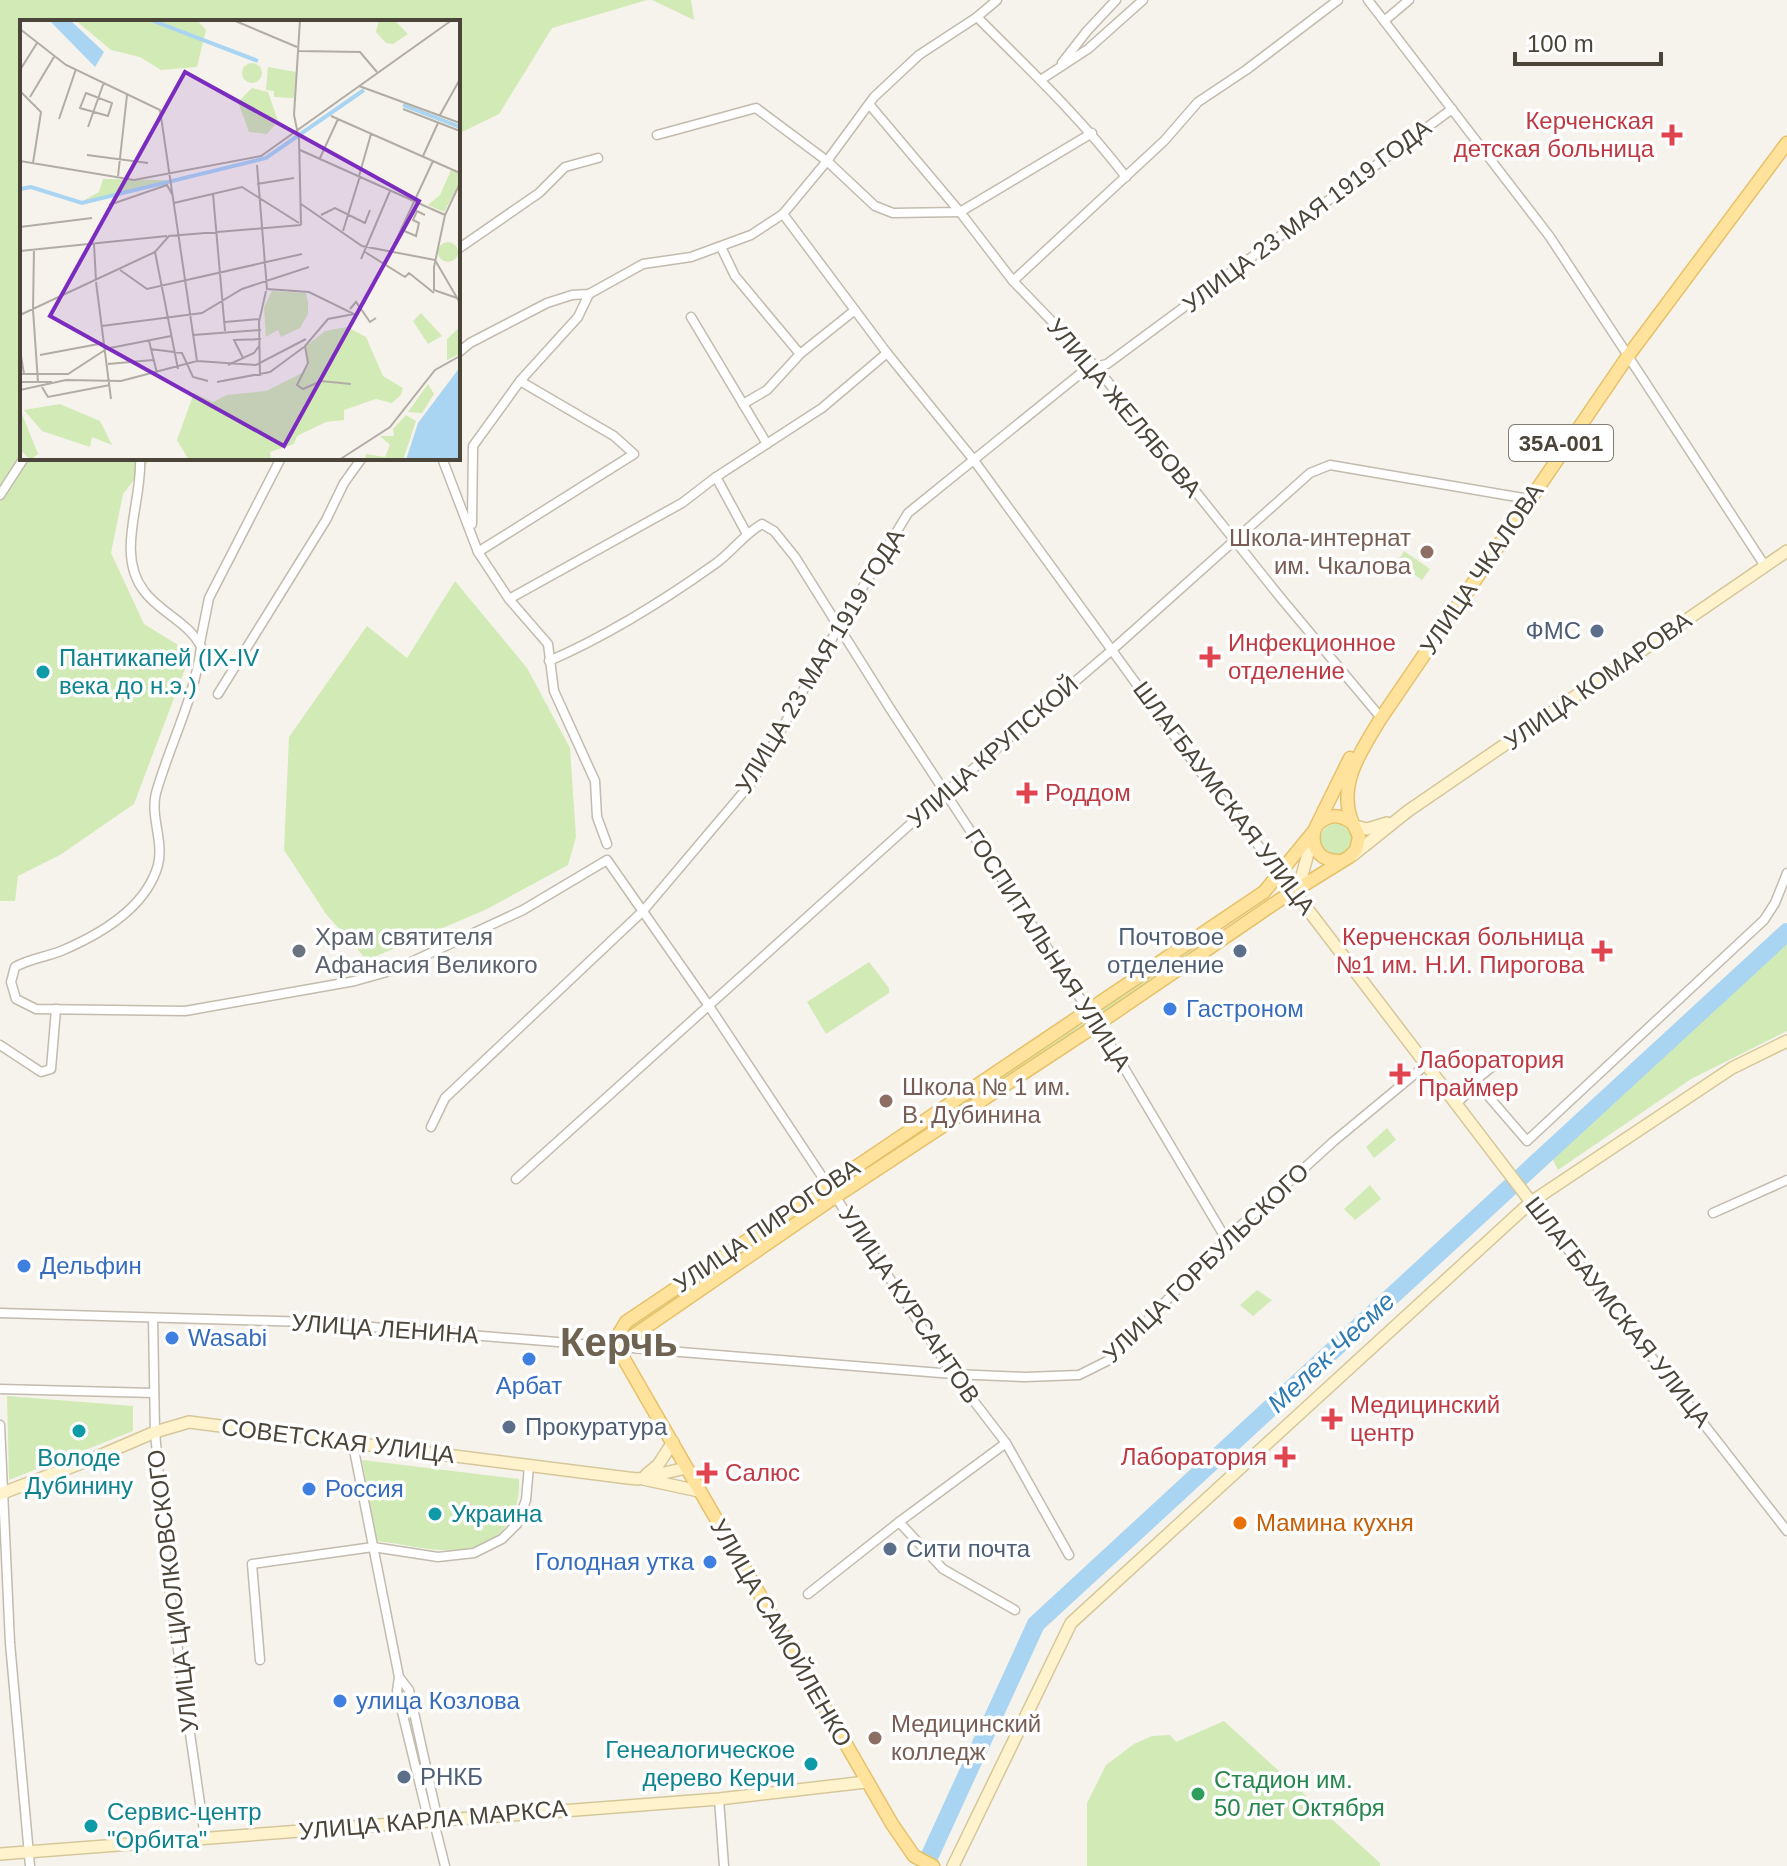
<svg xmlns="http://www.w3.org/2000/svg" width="1787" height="1866" font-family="Helvetica,sans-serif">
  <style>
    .green { fill: #d2eab5 }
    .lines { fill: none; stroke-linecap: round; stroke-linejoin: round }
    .river { stroke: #a9d4f2; stroke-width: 18 }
    .street-casing { stroke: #c2bbae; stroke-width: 11 }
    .secondary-casing { stroke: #d6c79b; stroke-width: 14 }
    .primary-casing { stroke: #e6c16a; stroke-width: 15 }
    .street { stroke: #fff; stroke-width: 8 }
    .secondary { stroke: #fff3cd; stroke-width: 11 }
    .primary { stroke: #ffe39c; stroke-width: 12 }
    .health-dot { fill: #e0444e; stroke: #fff; stroke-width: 3 }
    .education-dot { fill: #8d6e63; stroke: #fff; stroke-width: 3 }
    .service-dot { fill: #5c6f8a; stroke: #fff; stroke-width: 3 }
    .culture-dot { fill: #0f9aa8; stroke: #fff; stroke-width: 3 }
    .worship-dot { fill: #6b7280; stroke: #fff; stroke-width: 3 }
    .shop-dot { fill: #3f7fe0; stroke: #fff; stroke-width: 3 }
    .food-dot { fill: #e8710a; stroke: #fff; stroke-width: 3 }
    .leisure-dot { fill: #2e9e5b; stroke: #fff; stroke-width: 3 }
    .labels { text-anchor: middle; stroke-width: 7; stroke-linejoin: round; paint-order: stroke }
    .shield { fill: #fff; stroke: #817c74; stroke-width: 2 }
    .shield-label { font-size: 22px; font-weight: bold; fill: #4b4439 }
    .health-label { font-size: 24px; fill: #be3a42; stroke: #fff; text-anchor: start }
    .street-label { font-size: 24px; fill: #4b4439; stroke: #fff }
    .education-label { font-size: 24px; fill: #785e54; stroke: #fff; text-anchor: start }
    .service-label { font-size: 24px; fill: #4e5e75; stroke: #fff; text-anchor: start }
    .culture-label { font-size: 24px; fill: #0d838f; stroke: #fff; text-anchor: start }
    .worship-label { font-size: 24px; fill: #5b616d; stroke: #fff; text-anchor: start }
    .shop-label { font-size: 24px; fill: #366cbe; stroke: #fff; text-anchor: start }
    .food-label { font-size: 24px; fill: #c56008; stroke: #fff; text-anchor: start }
    .leisure-label { font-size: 24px; fill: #27864d; stroke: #fff; text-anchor: start }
    .water-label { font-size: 26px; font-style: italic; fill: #2e7ab2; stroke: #fff }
    .town-label { font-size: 40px; font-weight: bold; fill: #6e6250; stroke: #fff }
    .inset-river { fill: none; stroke: #a9d4f2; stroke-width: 4 }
    .inset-road { fill: none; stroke: #b2ada4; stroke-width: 2 }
    .view { fill: #7b2cbf; fill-opacity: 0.15; stroke: #7b2cbf; stroke-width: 4 }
    .inset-edge { fill: none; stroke: #4b4439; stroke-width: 4 }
  </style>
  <rect width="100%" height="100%" fill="#f6f3ec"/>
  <g class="green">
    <path d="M0,0h647l-95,28 -53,86 -41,20v-112h-436v436h129l-28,36 -12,59 33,71 47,29 -57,151 -74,51 -42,21 -3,25h-15z"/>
    <path d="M652,0h39l3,20z"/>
    <path d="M1404,551l26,18 -8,11 -25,-17z"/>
    <path d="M455,581l72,87 43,80 6,89 -8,28 -83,45 -118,50 -41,-46 -42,-64 5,-113 78,-111 40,32z"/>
    <circle cx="1336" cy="840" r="16"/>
    <path d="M1253,911l-154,107 -2,-3 2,-6z"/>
    <path d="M1787,942v89l-96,48 -133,91 -7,-14z"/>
    <path d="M869,962l20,26v5l-63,41 -19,-32z"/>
    <path d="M1086,1021l4,3 -250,162 6,-6z"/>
    <path d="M1387,1128l9,12 -22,18 -8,-11z"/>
    <path d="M1370,1185l11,14 -26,21 -11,-11z"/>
    <path d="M814,1203h3l-187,134 -8,-5z"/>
    <path d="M1257,1290l15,10 -19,16 -13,-11z"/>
    <path d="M7,1396l126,10v25l-124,49z"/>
    <path d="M362,1460l157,19c2,39 -20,68 -61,71 -26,2 -55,-6 -81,-9z"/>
    <path d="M1224,1721l156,142v3h-293v-63l19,-38 28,-21 18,-8 18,-1 6,7z"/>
  </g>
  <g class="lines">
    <path class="river" d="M925,1866l111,-242 751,-692"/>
    <g class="street-casing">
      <g id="street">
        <path d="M1368,0l182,237 75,114"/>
        <path d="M977,17c53,53 103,100 149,160"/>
        <path d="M1384,21l25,-21"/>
        <path d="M1062,63l25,-32 29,-31"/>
        <path d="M1042,79l46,-30 55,-49"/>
        <path d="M869,104l91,108 53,69 83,86 184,230 97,116"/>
        <path d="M657,135l99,-27 71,53 48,45 18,7 67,-1 132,-79"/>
        <path d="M783,214l104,139 86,106 226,311 81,103"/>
        <path d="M721,247l14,29 65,78"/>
        <path d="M458,249l81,-56 26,-26 33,-9"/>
        <path d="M1013,281l151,-140 34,-39 48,-32 92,-70"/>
        <path d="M691,317l76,127"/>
        <path d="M458,353l12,-10 77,-40 25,-8 17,-1 54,-30 48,-7 60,-22 32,-21 44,-53 47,-64 45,-42 58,-38 20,-17"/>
        <path d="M1628,356l137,210"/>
        <path d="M743,404l24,-14 33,-36 55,-44"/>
        <path d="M140,458c3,43 -25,95 4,133 15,21 46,32 57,56 -6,50 -31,97 -45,146 -6,24 8,48 2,72 -12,43 -59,70 -97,86 -15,6 -32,8 -46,16l-4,15 5,17 20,10 149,2 170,-30 39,-11 129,-60 84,-50 102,146 244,368 53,69 63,112"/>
        <path d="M442,458l36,94 31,47 39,45 6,47 41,90 2,36 10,27"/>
        <path d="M716,477l31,57"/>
        <path d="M0,495l24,-37"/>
        <path d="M472,524l1,-78 47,-65 58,-64 11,-23"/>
        <path d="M478,552l156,-98 -20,-18 -94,-55"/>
        <path d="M509,599l173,-96 34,-26 106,-69 65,-55"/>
        <path d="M200,643l9,-45 72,-140"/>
        <path d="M549,661c60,-26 114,-60 166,-97 17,-12 29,-30 47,-40l12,7 21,26 96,153 216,329 119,200"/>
        <path d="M218,694l108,-174 18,-37 18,-25"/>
        <path d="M0,1045l41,27 10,-3 5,-60"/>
        <path d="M1452,1099l40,-32"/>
        <path d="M1456,1104l16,-16 11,2 44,51 237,-221 11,-17 12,-30"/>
        <path d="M431,1127l14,-29 198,-187 109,-129 86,-154 70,-115 178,-144 21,-5 345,-255"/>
        <path d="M516,1179l430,-387 166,-142 198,-177 20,-8 193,33"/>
        <path d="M1531,1202l256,329"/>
        <path d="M1713,1213l74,-33"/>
        <path d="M0,1313l310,9 643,52 72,3 54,-2 30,-15 117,-121 108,-98 93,-77"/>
        <path d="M153,1318l2,114 13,148 37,258"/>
        <path d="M0,1389l154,4"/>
        <path d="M0,1425l10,218 20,223"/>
        <path d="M353,1445l46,232 -2,14 32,131"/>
        <path d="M899,1522l44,47 72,41"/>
        <path d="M808,1594l91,-72 107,-79"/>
        <path d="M260,1660l-8,-96 121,-17 65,10 36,-4 28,-14 15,-15 9,-24 3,-34"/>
        <path d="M399,1677l10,13 29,131"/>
        <path d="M719,1799l5,67"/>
        <path d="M434,1822l11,44"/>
      </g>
    </g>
    <g class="secondary-casing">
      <g id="secondary">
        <path d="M1355,826l12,3 20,-6"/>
        <path d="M1353,855l55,-44 379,-260"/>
        <path d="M1280,873l251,329"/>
        <path d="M1294,890l7,-11 12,-44"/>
        <path d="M646,1475l12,-10 15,-23"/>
        <path d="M643,1479l56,12"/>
        <path d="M0,1494l92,-35 63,-27 34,-10 439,56 10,1 48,-11"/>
        <path d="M0,1854l719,-55 147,-17"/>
        <path d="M953,1866l118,-243 460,-421 201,-134 55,-27"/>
      </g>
    </g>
    <g class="primary-casing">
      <g id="primary">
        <path d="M1318,824c11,-10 21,-10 33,-2"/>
        <path d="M1314,831c-3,20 8,30 26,30"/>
        <path d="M617,1347l218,-150 263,-173 180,-123 71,-44 7,-7 3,-13c-2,-7 -6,-12 -8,-18 -13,-37 12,-71 30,-101l247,-362 159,-213"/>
        <path d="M617,1347l3,-15 6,-10 638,-430 50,-61 36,-73"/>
        <path d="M617,1347l275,477 22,32 19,10"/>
      </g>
    </g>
    <use href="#street" class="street"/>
    <use href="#secondary" class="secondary"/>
    <use href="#primary" class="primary"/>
  </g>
  <g class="health-dot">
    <path d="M1668 123h8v8h8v8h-8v8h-8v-8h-8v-8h8z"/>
    <path d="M1206 645h8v8h8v8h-8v8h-8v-8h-8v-8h8z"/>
    <path d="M1023 781h8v8h8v8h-8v8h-8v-8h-8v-8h8z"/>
    <path d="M1598 939h8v8h8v8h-8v8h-8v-8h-8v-8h8z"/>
    <path d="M1396 1062h8v8h8v8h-8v8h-8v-8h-8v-8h8z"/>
    <path d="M1328 1407h8v8h8v8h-8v8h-8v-8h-8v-8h8z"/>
    <path d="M1281 1445h8v8h8v8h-8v8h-8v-8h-8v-8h8z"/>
    <path d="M703 1461h8v8h8v8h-8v8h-8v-8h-8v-8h8z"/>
  </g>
  <g class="education-dot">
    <circle cx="1427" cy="552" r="8"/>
    <circle cx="886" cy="1101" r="8"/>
    <circle cx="875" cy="1738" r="8"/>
  </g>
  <g class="service-dot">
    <circle cx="1597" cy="631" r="8"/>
    <circle cx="1240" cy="951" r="8"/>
    <circle cx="509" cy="1427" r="8"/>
    <circle cx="890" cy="1549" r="8"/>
    <circle cx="404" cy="1777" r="8"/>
  </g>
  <g class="culture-dot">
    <circle cx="43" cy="672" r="8"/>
    <circle cx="79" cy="1431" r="8"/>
    <circle cx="435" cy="1514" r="8"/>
    <circle cx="811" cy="1764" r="8"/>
    <circle cx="91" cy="1826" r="8"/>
  </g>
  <circle class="worship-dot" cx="299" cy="951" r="8"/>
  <g class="shop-dot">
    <circle cx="1170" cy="1009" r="8"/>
    <circle cx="24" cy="1266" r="8"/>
    <circle cx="172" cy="1338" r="8"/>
    <circle cx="529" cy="1359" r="8"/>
    <circle cx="309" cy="1489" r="8"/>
    <circle cx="710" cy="1562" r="8"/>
    <circle cx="340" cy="1701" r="8"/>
  </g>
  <circle class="food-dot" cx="1240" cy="1523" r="8"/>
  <circle class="leisure-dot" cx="1198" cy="1794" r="8"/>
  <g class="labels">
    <rect class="shield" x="1509" y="425" width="104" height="36" rx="6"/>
    <g class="shield-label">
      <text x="1561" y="451">35А-001</text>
    </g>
    <g class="health-label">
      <text x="1654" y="129" text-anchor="end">Керченская<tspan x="1654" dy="28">детская больница</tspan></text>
      <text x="1228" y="651">Инфекционное<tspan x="1228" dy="28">отделение</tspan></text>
      <text x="1045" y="801">Роддом</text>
      <text x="1584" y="945" text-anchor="end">Керченская больница<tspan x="1584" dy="28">№1 им. Н.И. Пирогова</tspan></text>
      <text x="1418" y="1068">Лаборатория<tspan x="1418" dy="28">Праймер</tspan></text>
      <text x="1350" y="1413">Медицинский<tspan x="1350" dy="28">центр</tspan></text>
      <text x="1267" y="1465" text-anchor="end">Лаборатория</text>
      <text x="725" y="1481">Салюс</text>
    </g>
    <g class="street-label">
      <text transform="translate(1307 216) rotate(-37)" y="8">УЛИЦА 23 МАЯ 1919 ГОДА</text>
      <text transform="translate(1124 408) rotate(50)" y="8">УЛИЦА ЖЕЛЯБОВА</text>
      <text transform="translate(1482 569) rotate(-56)" y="8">УЛИЦА ЧКАЛОВА</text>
      <text transform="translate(820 661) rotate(-59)" y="8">УЛИЦА 23 МАЯ 1919 ГОДА</text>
      <text transform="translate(1598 681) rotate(-35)" y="8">УЛИЦА КОМАРОВА</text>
      <text transform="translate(993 752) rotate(-41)" y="8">УЛИЦА КРУПСКОЙ</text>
      <text transform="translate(1224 798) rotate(53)" y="8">ШЛАГБАУМСКАЯ УЛИЦА</text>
      <text transform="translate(1048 950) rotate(57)" y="8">ГОСПИТАЛЬНАЯ УЛИЦА</text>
      <text transform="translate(767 1226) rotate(-34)" y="8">УЛИЦА ПИРОГОВА</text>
      <text transform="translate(1206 1263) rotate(-44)" y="8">УЛИЦА ГОРБУЛЬСКОГО</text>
      <text transform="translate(909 1305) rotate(56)" y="8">УЛИЦА КУРСАНТОВ</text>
      <text transform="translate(1618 1312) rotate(52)" y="8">ШЛАГБАУМСКАЯ УЛИЦА</text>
      <text transform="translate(385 1329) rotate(4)" y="8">УЛИЦА ЛЕНИНА</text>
      <text transform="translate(338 1441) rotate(7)" y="8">СОВЕТСКАЯ УЛИЦА</text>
      <text transform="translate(173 1591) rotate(-97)" y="8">УЛИЦА ЦИОЛКОВСКОГО</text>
      <text transform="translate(781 1633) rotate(60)" y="8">УЛИЦА САМОЙЛЕНКО</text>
      <text transform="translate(433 1820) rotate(-5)" y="8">УЛИЦА КАРЛА МАРКСА</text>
    </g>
    <g class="education-label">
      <text x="1411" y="546" text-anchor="end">Школа-интернат<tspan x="1411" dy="28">им. Чкалова</tspan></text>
      <text x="902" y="1095">Школа № 1 им.<tspan x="902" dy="28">В. Дубинина</tspan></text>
      <text x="891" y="1732">Медицинский<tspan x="891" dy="28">колледж</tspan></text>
    </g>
    <g class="service-label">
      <text x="1581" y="639" text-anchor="end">ФМС</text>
      <text x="1224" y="945" text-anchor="end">Почтовое<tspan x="1224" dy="28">отделение</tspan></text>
      <text x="525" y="1435">Прокуратура</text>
      <text x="906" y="1557">Сити почта</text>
      <text x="420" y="1785">РНКБ</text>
    </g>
    <g class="culture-label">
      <text x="59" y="666">Пантикапей (IX-IV<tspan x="59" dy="28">века до н.э.)</tspan></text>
      <text x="79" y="1466" text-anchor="middle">Володе<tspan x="79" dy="28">Дубинину</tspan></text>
      <text x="451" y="1522">Украина</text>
      <text x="795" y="1758" text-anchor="end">Генеалогическое<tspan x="795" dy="28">дерево Керчи</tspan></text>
      <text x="107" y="1820">Сервис-центр<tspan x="107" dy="28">"Орбита"</tspan></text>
    </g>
    <g class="worship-label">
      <text x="315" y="945">Храм святителя<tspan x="315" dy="28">Афанасия Великого</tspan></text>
    </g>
    <g class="shop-label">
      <text x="1186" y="1017">Гастроном</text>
      <text x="40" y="1274">Дельфин</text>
      <text x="188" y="1346">Wasabi</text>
      <text x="529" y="1394" text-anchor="middle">Арбат</text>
      <text x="325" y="1497">Россия</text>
      <text x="694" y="1570" text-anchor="end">Голодная утка</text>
      <text x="356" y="1709">улица Козлова</text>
    </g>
    <g class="food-label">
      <text x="1256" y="1531">Мамина кухня</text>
    </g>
    <g class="leisure-label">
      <text x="1214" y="1788">Стадион им.<tspan x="1214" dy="28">50 лет Октября</tspan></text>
    </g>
    <g class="water-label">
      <text transform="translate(1331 1352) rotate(-43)" y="9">Мелек-Чесме</text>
    </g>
    <g class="town-label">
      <text x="619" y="1356">Керчь</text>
    </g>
  </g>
  <g transform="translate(20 20)">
    <rect width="440" height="440" fill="#f6f3ec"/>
    <path d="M55,0h122l9,10 -9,37 -36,3 -21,-13 -29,-7zM359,0l16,1 13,13 -15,10 -7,-1 -10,-11zM222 53a10 10 0 1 1 20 0a10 10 0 1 1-20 0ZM248,47l28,5 -2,26 -20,-1v-6l-8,-1zM232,68l16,4 10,29 -11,13 -18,-2 -11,-30zM431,150l9,4v8l-16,30 -16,-7 12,-10zM83,159l62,1v2l-84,20 18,-10zM418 232a10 10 0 1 1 20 0a10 10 0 1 1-20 0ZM252,271l34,2 2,9v12l-8,14 -19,9 -3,-7 -12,7 -2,-30zM401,293l21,23 -14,8 -15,-23zM327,307l19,10 17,39 20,12 -2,7 -9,8 -16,-4 -32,11v10l-18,2 -29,14 -3,8 -24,8 1,8h-82l-12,-20 17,-47 19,9 14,-7 39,-4 38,-19 5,-7 -3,-19 19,-15zM440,307v27l-13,6v-21zM408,364l6,10 -12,19 -14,-1zM40,384l40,17 12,24 -20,-8 -2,10 -48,-16 -18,-21zM0,389l18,45 -7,6 -11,-10zM386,395l10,6 -13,39h-38l1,-6 19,3 5,-12 -10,-9h14l-1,-7z" fill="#d2eab5"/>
    <path d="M29,0h21l34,32 -9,15zM440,347v93h-54l12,-37z" fill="#a9d4f2"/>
    <path class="inset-river" d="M131,0l107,41M383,85l57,22M0,169l11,-2 51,16 184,-45 98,-68"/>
    <path class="inset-road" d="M213,0l64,27M280,0l-6,95 5,24 2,86M0,9l46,36 94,45 37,251M279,31l61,1 17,20M0,50l17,-27M339,66l101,37M0,71l21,21 -8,51M66,73l26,10 -4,13 -28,-8zM10,77l24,-40M383,89l57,22M420,95l20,-36M311,96l129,57M39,99l17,-50M68,107l16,-45M280,130l145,65M67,135l61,8M403,136l15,-33M300,138l18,-39M0,141l114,19 127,-24 191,-136M237,145l10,124 42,3 45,22 -26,5 -23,27 3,17 -11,22 6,4 18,-8 30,3M98,156l9,-81M339,156l12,-42M237,164l37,-6M193,174l12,137M154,183l68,-16 57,36M281,184l61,42 73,14M89,185l58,-20 6,11M301,195l14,-7 30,15 5,-13M0,207l72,-9M382,210l14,6 3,-13 -6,-3 4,-9 8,4M323,211l17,-55M74,224l2,37M0,231l147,-15M135,232l23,117M345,232l40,25 4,-4 25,20M341,239l29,-68M415,240l25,43M365,244l48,-103M100,250l27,19 155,-35M76,262l15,117M437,278l-23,-8v-23l11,-52 15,-32M13,289l1,-60M330,289l6,-7 14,20 6,-4M13,290l5,72M0,295l135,-63 14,-16 132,-11M205,302l35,-3M82,306l100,-13 40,-24 67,-22M173,315l68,-5M129,321l8,32M85,329l66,-13M130,329l32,4 11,24 15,4M0,330l4,24M20,335l64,-12M223,338l-9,-18 27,-1M88,344l45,-4M208,345l26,-12 5,-7M0,354h48l37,-24M240,356l-1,-54 7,-31M0,362h32M197,362l53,-10 34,-25M22,367l6,10 62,-12M0,370l46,-10 55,1 76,-20 59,4 50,-26M319,440l51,-33 45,-57 25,-14"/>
    <path class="view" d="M165,52l234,129 -135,245 -234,-130z"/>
    <rect width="440" height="440" class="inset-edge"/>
  </g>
  <path d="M1515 52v12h146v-12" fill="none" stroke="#4b4439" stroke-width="4"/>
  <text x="1527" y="52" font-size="24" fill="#4b4439" stroke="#ffffff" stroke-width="6" paint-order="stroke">100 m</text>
</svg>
